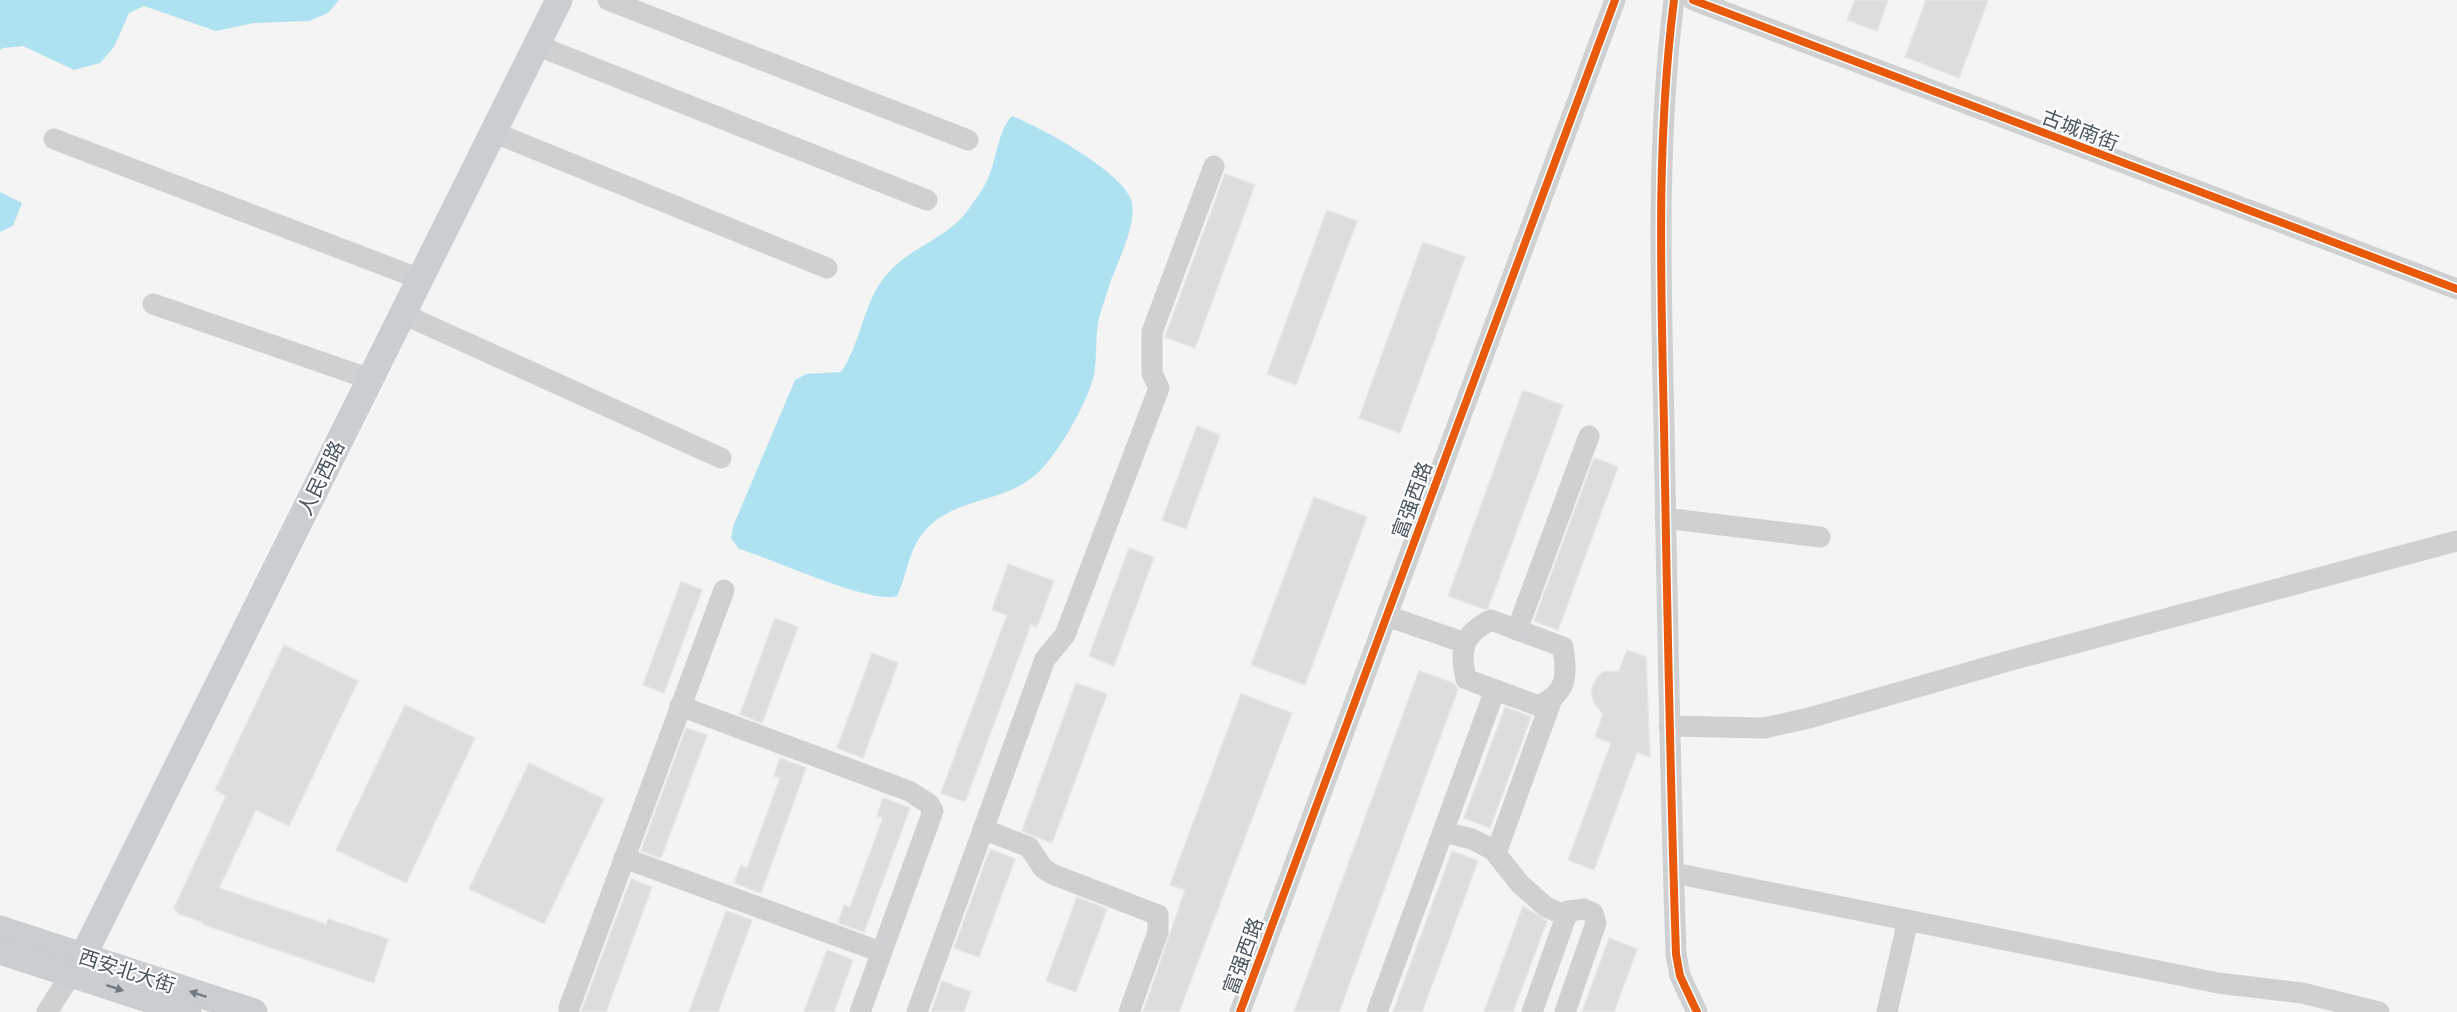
<svg xmlns="http://www.w3.org/2000/svg" width="2457" height="1012" font-family="Inter,'Noto Sans SC',sans-serif">
  <style>
    .water { fill: #aee2f0 }
    .building { fill: #ddddde; stroke: #e5e6e7; stroke-width: 1.5 }
    .lines { fill: none; stroke-linecap: round; stroke-linejoin: round }
    .minor { stroke: #ced0d2; stroke-width: 21 }
    .major { stroke: #caced1; stroke-width: 27 }
    .cycleway-casing { stroke: #fff; stroke-width: 11 }
    .cycleway { stroke: #e8590c; stroke-width: 8 }
    .oneway { fill: #707a83 }
    .labels { text-anchor: middle; stroke-width: 4.5; stroke-linejoin: round; paint-order: stroke }
    .street-label { font-size: 20px; fill: #4a5661; stroke: #fff }
  </style>
  <rect width="100%" height="100%" fill="#f4f4f4"/>
  <g class="water">
    <path d="M0,0h339l-11,13 -19,8 -55,2 -38,8 -72,-25 -15,7 -15,34 -14,16 -26,7 -51,-24 -20,2 -3,2z"/>
    <path d="M1012,116c30,12 104,52 118,81 10,21 -12,64 -20,86 -3,11 -8,23 -11,35 -5,21 0,47 -8,67 -9,26 -27,57 -45,79 -35,43 -91,29 -123,69 -15,19 -16,43 -26,63 -29,8 -123,-37 -158,-47l-8,-11 3,-14 61,-144 11,-6 35,-2c21,-30 22,-72 47,-99 22,-26 62,-35 82,-66 7,-10 15,-20 19,-31 8,-19 9,-45 23,-60z"/>
    <path d="M0,192l22,11 -9,23 -13,6z"/>
  </g>
  <g class="building">
    <path d="M1855,0h33l-11,31 -30,-11z"/>
    <path d="M1926,0h62l-29,78 -54,-21z"/>
    <path d="M1225,174l30,11 -60,163 -30,-11z"/>
    <path d="M1327,210l30,11 -61,164 -29,-11z"/>
    <path d="M1423,242l42,15 -65,176 -41,-15z"/>
    <path d="M1523,390l40,15 -75,203 -4,1 -36,-13z"/>
    <path d="M1197,426l23,9 -34,94 -24,-9z"/>
    <path d="M1594,458l24,9 -60,163 -24,-9z"/>
    <path d="M1314,497l53,20 -62,168 -54,-20z"/>
    <path d="M1129,548l25,9 -40,109 -25,-10z"/>
    <path d="M1008,564l46,17 -17,46 -6,-3 -66,178 -24,-9 66,-178 -15,-5z"/>
    <path d="M681,582l21,8 -38,103 -21,-8z"/>
    <path d="M775,618l23,9 -36,96 -22,-9z"/>
    <path d="M284,645l74,36 -69,145 -33,-16 -37,78 107,36 2,-5 60,20 -14,44 -172,-59 1,-2 -24,-8 -5,-6 52,-112 -11,-6z"/>
    <path d="M1627,650l19,7 4,100 -13,-5 -43,118 -26,-10 43,-117 -16,-6 8,-23 -9,-11 -3,-12 6,-14 6,-5 16,-1z"/>
    <path d="M872,653l26,10 -35,95 -26,-10z"/>
    <path d="M1419,671l35,12 4,6 -119,323h-45z"/>
    <path d="M1076,683l31,11 -55,149 -30,-12z"/>
    <path d="M1241,694l51,19 -113,299h-36l42,-122 -15,-5z"/>
    <path d="M405,705l70,33 -69,145 -70,-33z"/>
    <path d="M1505,707l26,10 -41,111 -26,-10z"/>
    <path d="M686,728l21,7 -46,123 -20,-7z"/>
    <path d="M780,758l26,10 -45,125 -27,-10 7,-18 6,3 33,-90 -6,-2z"/>
    <path d="M529,763l75,36 -60,125 -75,-35z"/>
    <path d="M883,798l27,10 -46,124 -26,-9 6,-18 6,2 33,-89 -6,-2z"/>
    <path d="M990,849l25,10 -36,98 -25,-9z"/>
    <path d="M1452,851l26,10 -56,151h-29z"/>
    <path d="M631,879l21,8 -46,125h-25z"/>
    <path d="M1077,897l30,12 -31,83 -30,-11z"/>
    <path d="M1523,906l24,15 -34,91h-29z"/>
    <path d="M726,911l26,9 -34,92h-29z"/>
    <path d="M1609,938l28,11 -23,63h-32z"/>
    <path d="M827,950l26,10 -19,52h-30z"/>
    <path d="M942,981l29,11 -7,20h-33z"/>
  </g>
  <g class="lines">
    <g class="minor">
      <path d="M608,0l360,140"/>
      <path d="M1674,0c-18,142 -13,284 -10,426 3,176 6,352 12,528l4,22 17,36"/>
      <path d="M1693,0l764,289"/>
      <path d="M536,45l391,155"/>
      <path d="M493,132l334,136"/>
      <path d="M54,139l366,140"/>
      <path d="M153,304l217,75"/>
      <path d="M403,314l318,144"/>
      <path d="M1665,518l155,19"/>
      <path d="M1387,616l78,27"/>
      <path d="M1491,620l72,27c4,29 5,45 -24,59l-73,-27c-7,-30 -3,-45 25,-59z"/>
      <path d="M1517,630l72,-194"/>
      <path d="M680,706l229,85 20,13 4,7 -73,201"/>
      <path d="M1669,726l95,2 45,-10 210,-60 438,-117"/>
      <path d="M983,829l46,18 14,21 9,6 106,41v17l-29,80"/>
      <path d="M1443,832l29,7 21,11 27,34 26,23 20,9"/>
      <path d="M1496,853l56,-154"/>
      <path d="M624,858l257,94"/>
      <path d="M1674,873l544,110 84,10 77,19"/>
      <path d="M569,1008l155,-418"/>
      <path d="M47,1012l32,-50"/>
      <path d="M917,1012l128,-353 20,-24 94,-247 -7,-15v-41l62,-166"/>
      <path d="M1240,1012l375,-1012"/>
      <path d="M1377,1012l118,-322"/>
      <path d="M1532,1012l36,-101 16,-2 9,4 3,10 -31,89"/>
      <path d="M1887,1012l21,-92"/>
    </g>
    <g class="major">
      <path d="M0,929l254,83"/>
      <path d="M0,951l188,61"/>
      <path d="M83,956l476,-956"/>
    </g>
    <g class="cycleway-casing">
      <g id="cycleway">
        <path d="M1674,0c-18,142 -13,284 -10,426 3,176 6,352 12,528l4,22 17,36"/>
        <path d="M1693,0l764,289"/>
        <path d="M1240,1012l375,-1012"/>
      </g>
    </g>
    <use href="#cycleway" class="cycleway"/>
  </g>
  <defs><path id="oneway-solid" d="M-6-.8H1V-3.2L6.5 0L1 3.2V.8H-6Z" transform="scale(1.5)"/></defs>
  <g class="oneway">
    <use href="#oneway-solid" transform="translate(115 988) rotate(18)"/>
    <use href="#oneway-solid" transform="translate(198 994) rotate(-162)"/>
  </g>
  <g class="labels">
    <g class="street-label">
      <text transform="translate(2080 130) rotate(21)" y="7">古城南街</text>
      <text transform="translate(321 478) rotate(-64)" y="7">人民西路</text>
      <text transform="translate(1412 500) rotate(-70)" y="7">富强西路</text>
      <text transform="translate(1243 956) rotate(-70)" y="7">富强西路</text>
      <text transform="translate(127 971) rotate(18)" y="7">西安北大街</text>
    </g>
  </g>
</svg>
